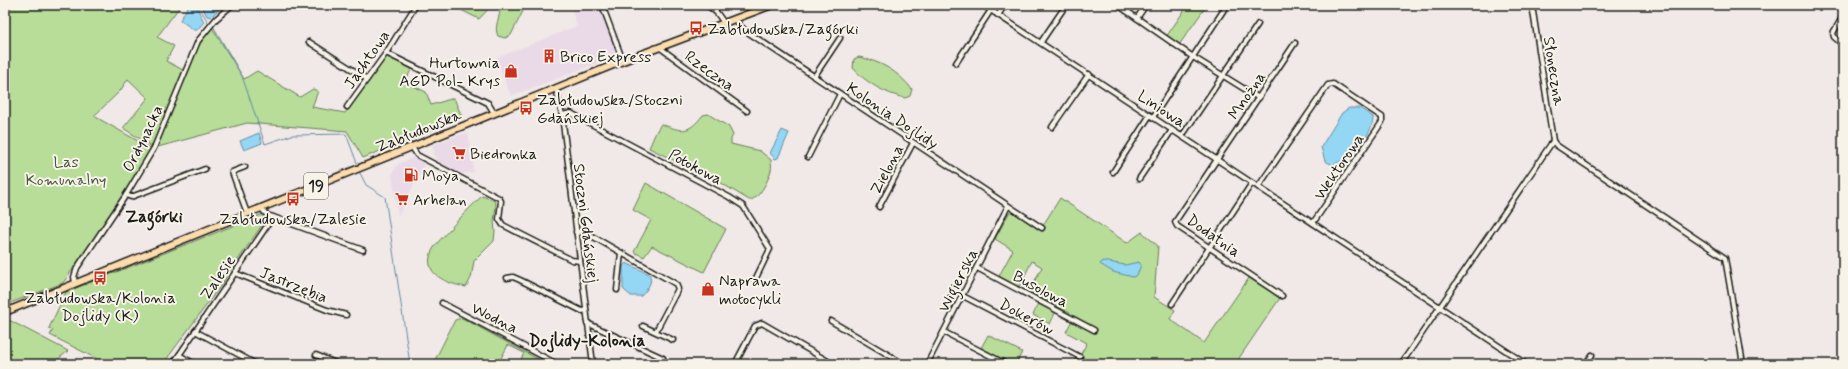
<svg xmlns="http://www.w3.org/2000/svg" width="1848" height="369" font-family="Mynerve,sans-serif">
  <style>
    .built { fill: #eadae8 }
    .green { fill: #b7dd98; stroke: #6a7c5a }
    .water { fill: #93d7f5; stroke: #638c9e }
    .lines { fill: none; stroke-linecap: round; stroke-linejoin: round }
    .stream { stroke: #638c9e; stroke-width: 1 }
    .minor-casing { stroke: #1c1c1c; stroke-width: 7 }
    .highway-casing { stroke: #1c1c1c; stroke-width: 9 }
    .minor { stroke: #f7f3e8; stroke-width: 4 }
    .highway { stroke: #fcdcac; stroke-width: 6 }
    .labels { text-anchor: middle; stroke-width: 4; stroke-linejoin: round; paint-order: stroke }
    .shield { fill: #f7f3e8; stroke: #5e5c59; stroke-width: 1 }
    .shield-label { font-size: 15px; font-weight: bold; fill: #1c1c1c }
    .poi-label { font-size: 16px; fill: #1c1c1c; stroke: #f7f3e8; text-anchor: start }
    .street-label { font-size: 16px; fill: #1c1c1c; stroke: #f7f3e8 }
    .park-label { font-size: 16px; fill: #4a5641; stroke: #f7f3e8 }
    .neighbourhood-label { font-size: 17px; font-weight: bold; fill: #1c1c1c; stroke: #f7f3e8 }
  </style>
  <rect width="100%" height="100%" fill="#f1e8e8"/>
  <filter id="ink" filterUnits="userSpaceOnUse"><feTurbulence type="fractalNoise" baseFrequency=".025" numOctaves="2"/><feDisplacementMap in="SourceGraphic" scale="8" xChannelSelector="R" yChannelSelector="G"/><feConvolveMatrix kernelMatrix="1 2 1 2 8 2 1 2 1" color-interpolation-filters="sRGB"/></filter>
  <g filter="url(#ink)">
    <g class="built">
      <path d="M570,5h31l20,49 -110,42 -15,-38 81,-32z"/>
      <path d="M468,133l6,39 -14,2 -23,-12 -5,-17 24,-9z"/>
      <path d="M415,157l11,5 -28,54 -6,-42 6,-10z"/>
    </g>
    <g class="green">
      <path d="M5,5h176l-24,32 17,9 -8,15 21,11 12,-27 14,-19 31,53 13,-8 43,26 13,-8 5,2 -6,16 33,6 44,-61 25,12 -9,18 21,10 5,13 23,-7 8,19 -99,41 -16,-27 -100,-8 -93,25 -31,-20 25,-30 -20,-19 -8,12 -26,25 58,33 -27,45 -62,89 -58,22z"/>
      <path d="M451,5h41l-13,14z"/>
      <path d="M496,5h30l-15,30 -6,3 -7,-2c-5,-10 3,-19 2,-29z"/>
      <path d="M1188,5h19l-28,40 -13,-8z"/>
      <path d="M859,57c23,5 38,14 53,32l-2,7 -5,2c-19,-4 -39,-15 -52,-30l1,-9z"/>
      <path d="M708,114l21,13 4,8 -2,4v5l29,7 11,9c0,3 1,7 0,10 -2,9 -12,30 -22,30l-23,-14 -77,-38 7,-16 5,-8c22,8 27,10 42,-9z"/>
      <path d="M646,183l80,46 -22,43 -52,-26 -8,11 -10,-5 17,-32 -18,-10z"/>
      <path d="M482,196l13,5 1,5 -2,15 1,10 -1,10 -20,20 -3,17 -5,9c-18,-3 -45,-13 -34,-36 4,-8 12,-15 18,-22 10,-11 20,-22 32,-33z"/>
      <path d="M1060,198l67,45 15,-11 16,14 -4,51 21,13 -5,9 34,24 45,-65 31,20 -45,66h-161l2,-6 2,1 9,-16 -21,-11 6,-12 -3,-4 1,-3 -41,-21 13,-25 -10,-6 -13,26 -20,-11 14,-26 -18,-11 14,-26 2,-2 29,19z"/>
      <path d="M263,214l1,8 -45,66 -56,76h-56l-57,-29 3,-5 -4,-2 17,-36z"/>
      <path d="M1039,303l17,8 -6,13 -17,-9z"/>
      <path d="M462,318l85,46h-28l5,-11 -16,-8 -10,19h-65l22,-44z"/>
      <path d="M7,319l61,32 -16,13h-47v-44z"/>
      <path d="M988,335l34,17 -6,12h-4l-31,-16z"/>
    </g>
    <g class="water">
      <path d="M189,5h7l8,17 -7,8h-3l-14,-10z"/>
      <path d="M201,5h22l-12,12 -4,-1z"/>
      <path d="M1349,108h11l13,9c1,13 -17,37 -29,43 -4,2 -7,2 -11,5l-8,-4 -4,-14 21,-34z"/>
      <path d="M782,130l7,3 -11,25 -3,1 -5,-6z"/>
      <path d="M259,133l3,10 -18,7 -4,-9z"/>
      <path d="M1102,261l23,4 14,-3 2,3 -4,10 -4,2 -20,-5 -13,-8z"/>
      <path d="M626,263l23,11c5,7 -2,16 -8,22h-10l-8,-7v-23z"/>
    </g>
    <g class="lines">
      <g class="stream">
        <path d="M198,5l10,17"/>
        <path d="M212,28l30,48 23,68 27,-9 54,-1 11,29"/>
        <path d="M360,173l6,12 19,12 25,167"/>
      </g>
      <g class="minor-casing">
        <g id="minor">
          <path d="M602,5l21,56"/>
          <path d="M707,5l10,8 7,10"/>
          <path d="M983,5l543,359"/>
          <path d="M1118,5l75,52 66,41"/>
          <path d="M1532,5l21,136 3,4 169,113 18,106"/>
          <path d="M998,15l7,-10"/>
          <path d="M1843,16l-10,17 1,4 9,8"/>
          <path d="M1137,18l9,-13"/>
          <path d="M735,19l5,7 6,5 296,197"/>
          <path d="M309,42l58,37"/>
          <path d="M1041,42l25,-37"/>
          <path d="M659,47l88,64"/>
          <path d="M386,53l102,50 6,10"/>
          <path d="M956,63l35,-53"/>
          <path d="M814,77l26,-39"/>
          <path d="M556,88l6,27 31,249"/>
          <path d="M347,107l39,-54 30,-48"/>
          <path d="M562,115l9,-2 7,4 151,80 14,9 27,43 -15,31"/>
          <path d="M1153,117l74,-112"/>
          <path d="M1052,127l37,-53"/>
          <path d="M1182,136l76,-112"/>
          <path d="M412,147l5,8 82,43 2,3 -2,18 4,6 69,35 8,1"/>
          <path d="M808,157l32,-63"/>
          <path d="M245,167l-13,5 15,41"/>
          <path d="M1113,172l37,-57"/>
          <path d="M1139,179l33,-49"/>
          <path d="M1258,187l70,-102 5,-1 49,33v5l-69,101"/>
          <path d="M126,195l5,2 74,-28"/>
          <path d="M879,207l34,-64"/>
          <path d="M273,217l90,33"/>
          <path d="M576,232l7,-1 93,53 2,5 -22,42"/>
          <path d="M977,268l117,62"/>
          <path d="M235,273l92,37 19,5"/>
          <path d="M507,278l6,-1 7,3 62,31 4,-1"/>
          <path d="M75,283l-1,-6 3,-9 49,-73 28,-47 44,-107 18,-22 16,-14"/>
          <path d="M617,290l4,-37"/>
          <path d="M963,296l117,61"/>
          <path d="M1282,296l-105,-70 -2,-4 120,-179"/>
          <path d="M442,303l115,61"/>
          <path d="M1172,304l80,-121"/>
          <path d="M831,321l73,43"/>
          <path d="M587,323l76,35 -2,6"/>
          <path d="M643,326l30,14"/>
          <path d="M195,331l61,33"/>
          <path d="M944,332l62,32"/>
          <path d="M179,355l16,9"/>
          <path d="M316,355l22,9"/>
          <path d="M1588,360l6,4"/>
          <path d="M173,364l100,-147 -6,-2 -6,-7"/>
          <path d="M735,364l20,-38 7,-3 71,41"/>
          <path d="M927,364l81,-158"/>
          <path d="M1401,364l152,-223"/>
          <path d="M1586,364l6,-9"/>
        </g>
      </g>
      <g class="highway-casing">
        <path id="highway" d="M5,312l618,-251 149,-56"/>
      </g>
      <use href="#minor" class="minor"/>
      <use href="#highway" class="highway"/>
    </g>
  </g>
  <defs>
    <g id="bus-bare" transform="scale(1.08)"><path d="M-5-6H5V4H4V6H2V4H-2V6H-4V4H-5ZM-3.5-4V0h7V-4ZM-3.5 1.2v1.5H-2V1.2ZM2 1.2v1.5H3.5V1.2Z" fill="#c8321e" stroke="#f7f3e8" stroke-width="2.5" paint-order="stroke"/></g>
    <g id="building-bare" transform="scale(1.08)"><path d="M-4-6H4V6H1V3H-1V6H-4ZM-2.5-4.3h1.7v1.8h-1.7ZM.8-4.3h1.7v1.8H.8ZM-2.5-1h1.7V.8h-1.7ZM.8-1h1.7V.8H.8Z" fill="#c8321e" stroke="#f7f3e8" stroke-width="2.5" paint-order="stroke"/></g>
    <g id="shop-bare" transform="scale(1.08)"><path d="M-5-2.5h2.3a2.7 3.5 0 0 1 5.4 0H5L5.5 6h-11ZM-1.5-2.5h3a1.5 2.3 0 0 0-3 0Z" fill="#c8321e" stroke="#f7f3e8" stroke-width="2.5" paint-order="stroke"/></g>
    <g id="supermarket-bare" transform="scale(1.08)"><path d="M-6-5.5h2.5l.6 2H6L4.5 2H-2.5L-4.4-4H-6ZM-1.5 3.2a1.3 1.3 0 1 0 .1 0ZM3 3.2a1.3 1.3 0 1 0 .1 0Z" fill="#c8321e" stroke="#f7f3e8" stroke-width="2.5" paint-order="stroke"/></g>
    <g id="fuel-bare" transform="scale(1.08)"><path d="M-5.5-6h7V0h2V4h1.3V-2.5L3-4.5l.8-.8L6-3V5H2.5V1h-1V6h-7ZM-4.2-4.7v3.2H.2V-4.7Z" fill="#c8321e" stroke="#f7f3e8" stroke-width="2.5" paint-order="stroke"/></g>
  </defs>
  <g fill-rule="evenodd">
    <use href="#bus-bare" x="696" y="28"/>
    <use href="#building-bare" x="549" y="56"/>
    <use href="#shop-bare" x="511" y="71"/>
    <use href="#bus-bare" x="526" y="108"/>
    <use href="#supermarket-bare" x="459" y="153"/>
    <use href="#fuel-bare" x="411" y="175"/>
    <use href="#bus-bare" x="293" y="199"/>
    <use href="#supermarket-bare" x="402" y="199"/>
    <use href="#bus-bare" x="100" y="278"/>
    <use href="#shop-bare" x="708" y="289"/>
  </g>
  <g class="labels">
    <rect class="shield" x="304" y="173" width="24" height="26" rx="3"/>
    <g class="shield-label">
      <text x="316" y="191">19</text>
    </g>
    <g class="poi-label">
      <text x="707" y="34">Zabłudowska/Zagórki</text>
      <text x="560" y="62">Brico Express</text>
      <text x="500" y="68" text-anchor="end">Hurtownia<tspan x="500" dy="18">AGD Pol- Krys</tspan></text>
      <text x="537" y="105">Zabłudowska/Stoczni<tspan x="537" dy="18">Gdańskiej</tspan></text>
      <text x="470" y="159">Biedronka</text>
      <text x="422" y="181">Moya</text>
      <text x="413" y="205">Arhelan</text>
      <text x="293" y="224" text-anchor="middle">Zabłudowska/Zalesie</text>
      <text x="719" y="286">Naprawa<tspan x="719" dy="18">motocykli</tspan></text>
      <text x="100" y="303" text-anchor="middle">Zabłudowska/Kolonia<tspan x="100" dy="18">Dojlidy (K)</tspan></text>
    </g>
    <g class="street-label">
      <text transform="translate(366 59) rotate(-55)" y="6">Jachtowa</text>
      <text transform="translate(710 70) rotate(36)" y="6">Rzeczna</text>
      <text transform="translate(1555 71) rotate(81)" y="6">Słoneczna</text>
      <text transform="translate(1246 95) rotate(-56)" y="6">Mnożna</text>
      <text transform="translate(1162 108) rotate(33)" y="6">Liniowa</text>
      <text transform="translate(893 115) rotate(34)" y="6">Kolonia Dojlidy</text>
      <text transform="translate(418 130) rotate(-22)" y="6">Zabłudowska</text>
      <text transform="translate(142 138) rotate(-64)" y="6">Ordynacka</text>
      <text transform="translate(696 166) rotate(28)" y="6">Potokowa</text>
      <text transform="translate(1338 166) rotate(-56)" y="6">Wektorowa</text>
      <text transform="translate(886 169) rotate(-62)" y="6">Zielona</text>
      <text transform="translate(587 223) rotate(83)" y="6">Stoczni Gdańskiej</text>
      <text transform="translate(1214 235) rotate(35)" y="6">Dodatnia</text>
      <text transform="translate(217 277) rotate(-56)" y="6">Zalesie</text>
      <text transform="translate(957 280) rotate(-63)" y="6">Wigierska</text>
      <text transform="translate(294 284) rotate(22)" y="6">Jastrzębia</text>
      <text transform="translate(1041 288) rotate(28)" y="6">Busolowa</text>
      <text transform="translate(1027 316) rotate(28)" y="6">Dokerów</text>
      <text transform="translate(495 317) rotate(27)" y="6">Wodna</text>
    </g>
    <g class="park-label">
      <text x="66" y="167">Las<tspan x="66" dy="18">Komunalny</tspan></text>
    </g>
    <g class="neighbourhood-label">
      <text x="154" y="222">Zagórki</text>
      <text x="587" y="346">Dojlidy-Kolonia</text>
    </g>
  </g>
  <rect width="1848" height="369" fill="none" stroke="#f7f3e8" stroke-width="20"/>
  <rect x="10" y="10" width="1828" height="349" fill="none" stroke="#1c1c1c" stroke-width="1.5" filter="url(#ink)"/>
</svg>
